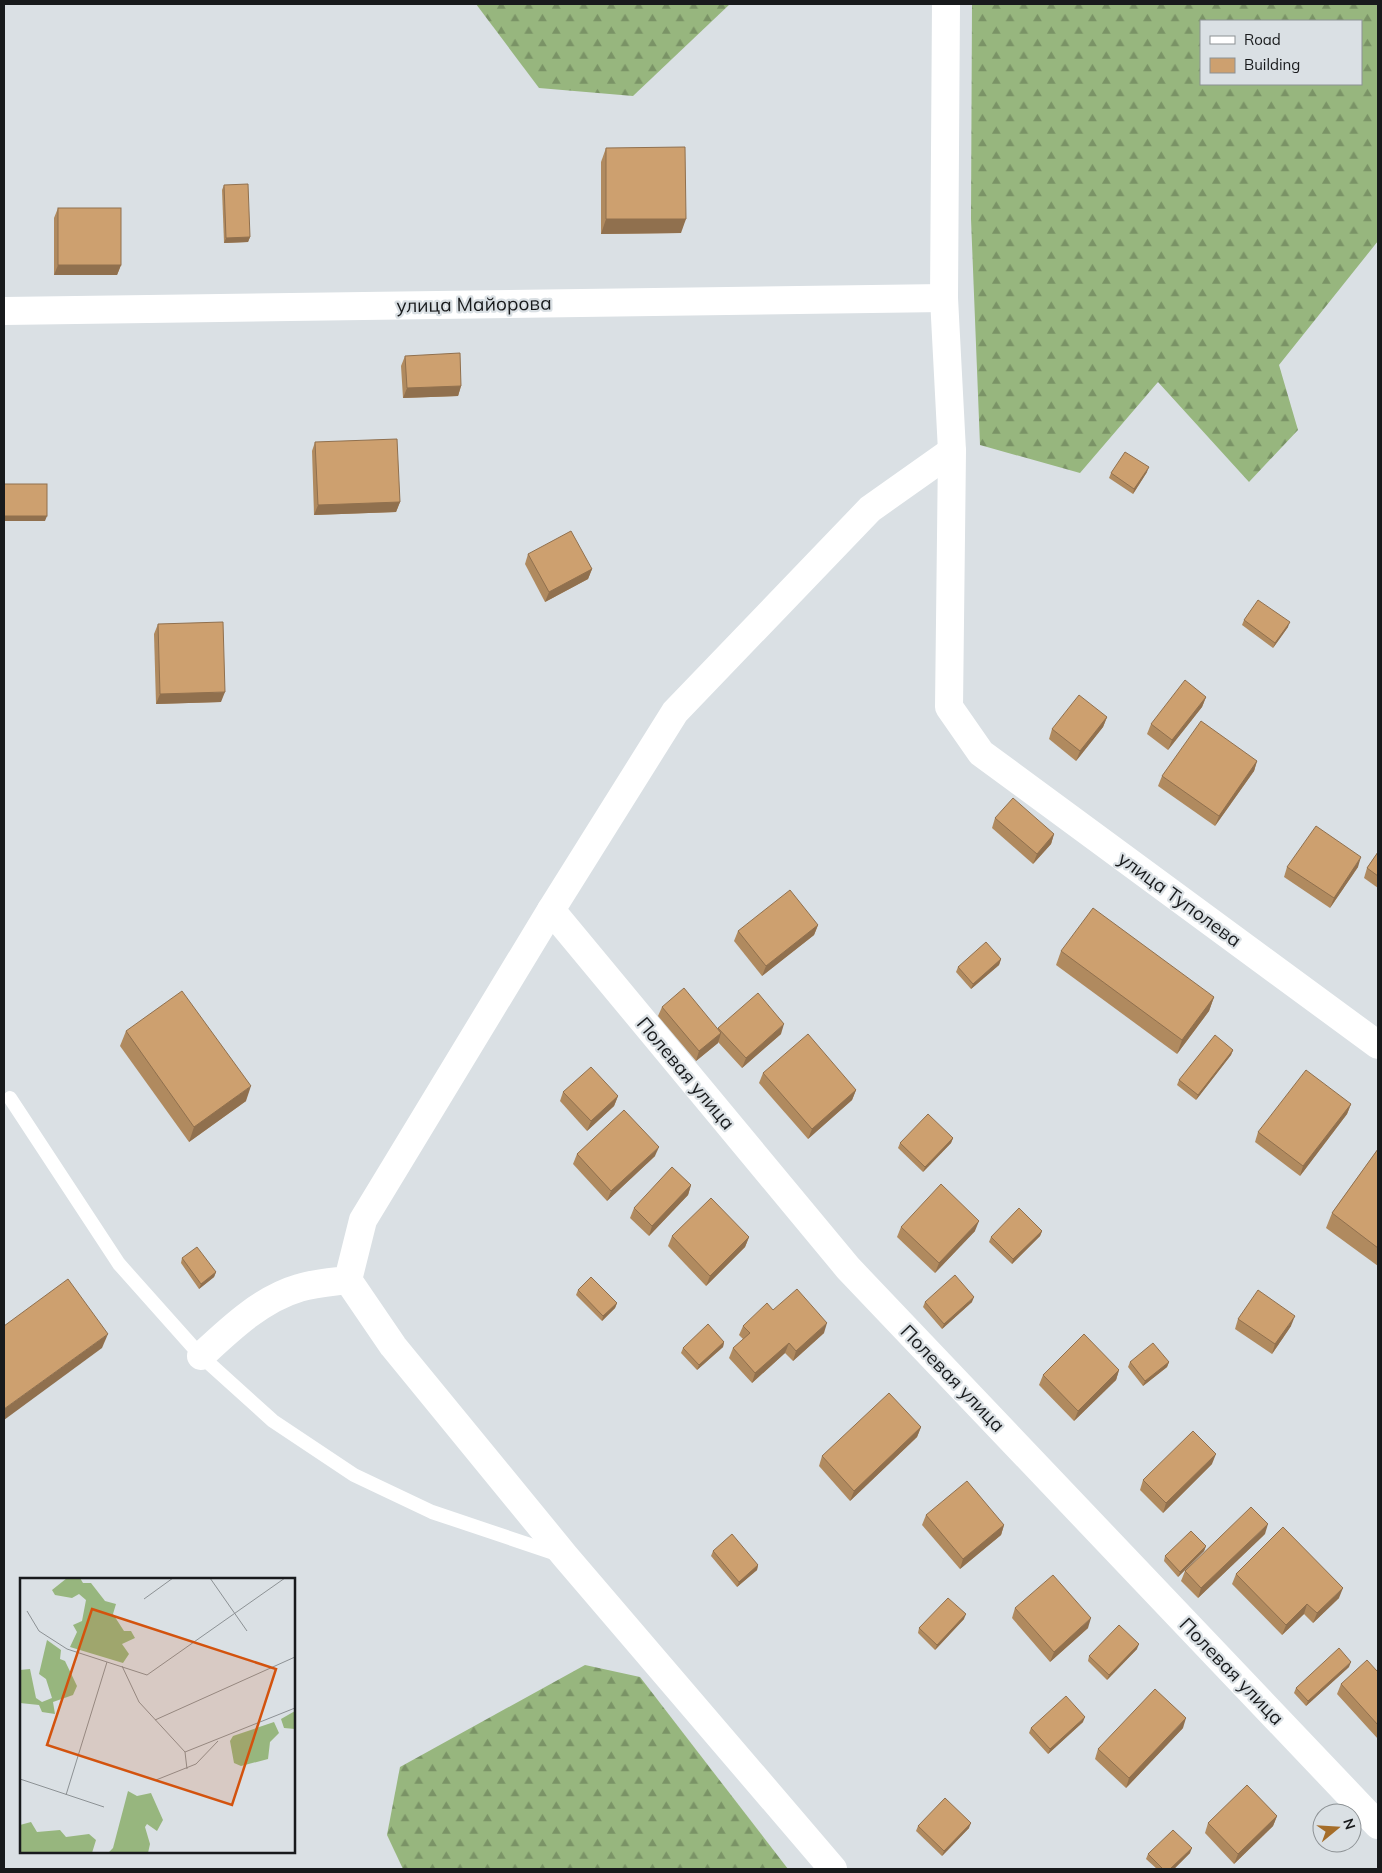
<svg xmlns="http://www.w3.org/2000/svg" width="1382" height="1873" font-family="Mulish,sans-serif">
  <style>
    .forest { fill: url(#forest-firs); fill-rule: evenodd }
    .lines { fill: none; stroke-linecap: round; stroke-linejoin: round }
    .service { stroke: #fff; stroke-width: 14 }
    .minor { stroke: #fff; stroke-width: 28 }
    .wall { fill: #b08a5f }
    .shaded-wall { fill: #90704e }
    .building { fill: #cda06f; stroke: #90704e }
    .labels { text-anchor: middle; stroke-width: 4.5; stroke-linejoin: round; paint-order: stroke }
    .street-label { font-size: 19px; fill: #181a1c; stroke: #dae0e4 }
    .inset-road { fill: none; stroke: #8c9194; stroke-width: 1 }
    .view { fill: #d3530e; fill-opacity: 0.15; stroke: #d3530e; stroke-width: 2.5 }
    .inset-edge { fill: none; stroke: #181a1c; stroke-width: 2.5 }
  </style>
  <defs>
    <pattern id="forest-firs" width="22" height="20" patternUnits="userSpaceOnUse" patternTransform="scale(1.25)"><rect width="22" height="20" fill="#97b67e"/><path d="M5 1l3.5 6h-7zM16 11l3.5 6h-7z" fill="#7a9366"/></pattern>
  </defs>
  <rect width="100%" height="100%" fill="#dae0e4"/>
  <g class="forest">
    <path d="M476,4h254l-97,92 -94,-8z"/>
    <path d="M972,4h406v237l-99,124 19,65 -49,52 -91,-100 -78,91 -100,-28 -9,-226zM1201,21h160v63h-160z"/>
    <path d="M585,1665l55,12 148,192h-385l-16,-34 13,-68z"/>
  </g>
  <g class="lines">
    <path class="service" d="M10,1098l109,166 82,92 72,65 81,54 78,37 125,42"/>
    <g class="minor">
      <path d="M946,4l-2,294 8,153 -3,256 32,46 397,292"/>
      <path d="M4,311l940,-13"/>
      <path d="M551,910l297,358 530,557"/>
      <path d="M348,1280l45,66 172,210 268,313"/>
      <path d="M201,1356c28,-26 60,-57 98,-68 15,-5 33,-6 49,-8l15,-60 188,-310 124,-198 195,-203 82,-58"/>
    </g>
  </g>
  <g class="wall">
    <path d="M606,148l75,85 -80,1v-72z"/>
    <path d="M224,185l26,52 -2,5 -24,1 -2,-53z"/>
    <path d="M58,208l63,57 -4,10h-63v-57z"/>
    <path d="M405,356l56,30 -3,10 -55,2 -2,-32z"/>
    <path d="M315,442l85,60 -4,10 -82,3 -2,-64z"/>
    <path d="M1147,472l-14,22 -24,-16 2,-5z"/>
    <path d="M528,554l64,15 -4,10 -43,23 -20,-38z"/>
    <path d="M1244,620l44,7 -15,21 -31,-23z"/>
    <path d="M158,624l63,78 -65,2 -2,-70z"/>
    <path d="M1206,697l-4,10 -34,43 -21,-16 4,-10z"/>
    <path d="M1107,717l-4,10 -27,34 -27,-22 3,-10z"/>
    <path d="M1257,761l-3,10 -39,55 -57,-40 4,-10z"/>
    <path d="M995,818l59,16 -3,10 -18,20 -41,-36z"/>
    <path d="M1378,852v36l-14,-10 3,-10z"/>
    <path d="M1287,867h71l-28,41 -46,-31z"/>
    <path d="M818,925l-4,10 -52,41 -28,-35 4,-10z"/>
    <path d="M1061,951l153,46 -5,14 -32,43 -121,-89z"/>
    <path d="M1001,959l-2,6 -28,24 -15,-17 2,-5z"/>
    <path d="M662,1007l56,22v-1l63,6 -39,34 -24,-26v1l-22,18 -38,-45z"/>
    <path d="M126,1031l120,70 -57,41 -69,-96z"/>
    <path d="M1233,1050l-2,5 -35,45 -19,-15 2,-5z"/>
    <path d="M763,1073l93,17 -4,10 -44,39 -49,-56z"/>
    <path d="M563,1092l55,4 -4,10 -27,25 -27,-30z"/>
    <path d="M1351,1104l-4,10 -47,62 -45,-34 3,-10z"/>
    <path d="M953,1138l-2,5 -28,29 -25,-24 2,-5z"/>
    <path d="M1378,1149v117l-52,-38 6,-15z"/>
    <path d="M577,1154l78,2 -48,45 -34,-37z"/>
    <path d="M691,1185l-3,10 -39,41 -19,-18 4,-10z"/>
    <path d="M901,1227l74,4 -40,42 -38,-36z"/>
    <path d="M1042,1231l-2,5 -28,28 -23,-22 2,-5z"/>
    <path d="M672,1236l77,1 -4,10 -39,39 -38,-40z"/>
    <path d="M182,1258l34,14 -2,5 -15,12 -18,-26z"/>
    <path d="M578,1290l39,13 -2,5 -13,13 -26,-26z"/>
    <path d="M925,1302h47l-30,27 -19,-22z"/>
    <path d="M773,1310l51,23 -31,28 -8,-8 -33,30 -23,-25 4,-10 10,-9 -4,-4 4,-9z"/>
    <path d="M1238,1319l53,7 -19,28 -37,-25z"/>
    <path d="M724,1342l-1,5 -26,23 -16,-17 2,-5z"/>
    <path d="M1130,1362h39l-2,5 -24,19 -15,-19z"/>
    <path d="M1119,1370l-3,10 -42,41 -35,-36 4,-10z"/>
    <path d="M921,1427l-4,10 -67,64 -31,-35 3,-10z"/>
    <path d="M1212,1464l-49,49 -23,-23 3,-10z"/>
    <path d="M926,1515l78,10 -3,10 -41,34 -38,-44z"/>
    <path d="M1265,1534l-67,64 -17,-17 4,-10z"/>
    <path d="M1206,1546l-2,5 -26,26 -14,-16 1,-5z"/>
    <path d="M713,1551l45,14 -1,5 -20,17 -26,-31z"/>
    <path d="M1236,1574l103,24 -26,25 -9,-9 -22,21 -50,-51z"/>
    <path d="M1015,1608l73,20 -38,34 -38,-44z"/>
    <path d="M964,1619l-29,31 -17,-17 1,-5z"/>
    <path d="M1137,1649l-30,31 -19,-19 1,-5z"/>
    <path d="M1349,1667l-43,39 -12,-13 2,-5z"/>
    <path d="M1378,1669v70l-41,-45 4,-10 36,-13z"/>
    <path d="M1083,1722l-35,32 -19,-21 2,-5z"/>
    <path d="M1183,1728l-57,60 -31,-29 3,-10z"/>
    <path d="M1277,1816l-4,10 -39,38 -29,-31 3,-10z"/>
    <path d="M918,1826l51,2 -27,28 -26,-25z"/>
    <path d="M1190,1853l-16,16h-17l-11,-10 2,-5z"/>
  </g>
  <g class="shaded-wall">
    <path d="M606,219h80l-5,14 -80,1z"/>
    <path d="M250,237l-2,5 -24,1 2,-5z"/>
    <path d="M58,265h63l-4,10h-63z"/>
    <path d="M461,386l-3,10 -55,2 4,-10z"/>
    <path d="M1149,467l-2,5 -14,22 1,-5z"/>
    <path d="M400,502l-4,10 -82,3 4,-10z"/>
    <path d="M4,516h43l-2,5h-41z"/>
    <path d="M592,569l-4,10 -43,23 4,-10z"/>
    <path d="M1290,622l-2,5 -15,21 2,-5z"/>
    <path d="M225,692l-4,10 -65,2 4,-10z"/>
    <path d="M1206,697l-4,10 -34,43 4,-10z"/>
    <path d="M1107,717l-4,10 -27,34 4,-10z"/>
    <path d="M1257,761l-3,10 -39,55 4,-10z"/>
    <path d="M1054,834l-3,10 -18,20 4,-10z"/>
    <path d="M1361,857l-3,10 -28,41 4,-10z"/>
    <path d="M818,925l-4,10 -52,41 4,-10z"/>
    <path d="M1001,959l-2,6 -28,24 2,-5z"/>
    <path d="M1214,997l-5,14 -32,43 5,-14z"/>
    <path d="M784,1024l-3,10 -39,34 4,-10z"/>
    <path d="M721,1033l-3,10 -22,18 3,-10z"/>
    <path d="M1233,1050l-2,5 -35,45 2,-5z"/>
    <path d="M251,1086l-5,15 -57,41 5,-15z"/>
    <path d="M856,1090l-4,10 -44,39 4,-10z"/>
    <path d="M618,1096l-4,10 -27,25 4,-10z"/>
    <path d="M1351,1104l-4,10 -47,62 3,-10z"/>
    <path d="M953,1138l-2,5 -28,29 2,-5z"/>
    <path d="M659,1147l-4,9 -48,45 4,-10z"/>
    <path d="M691,1185l-3,10 -39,41 3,-10z"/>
    <path d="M979,1221l-4,10 -40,42 4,-10z"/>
    <path d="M1042,1231l-2,5 -28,28 1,-5z"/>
    <path d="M749,1237l-4,10 -39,39 4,-10z"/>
    <path d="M216,1272l-2,5 -15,12 2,-5z"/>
    <path d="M974,1297l-2,5 -30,27 2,-5z"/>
    <path d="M617,1303l-2,5 -13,13 1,-5z"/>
    <path d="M1295,1316l-4,10 -19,28 3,-10z"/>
    <path d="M827,1323l-3,10 -31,28 3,-10z"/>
    <path d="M108,1334l-6,14 -98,72v-11z"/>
    <path d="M724,1342l-1,5 -26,23 2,-5z"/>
    <path d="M789,1343l-4,10 -33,30 3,-10z"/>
    <path d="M1169,1362l-2,5 -24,19 2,-5z"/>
    <path d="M1119,1370l-3,10 -42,41 4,-10z"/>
    <path d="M921,1427l-4,10 -67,64 4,-10z"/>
    <path d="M1216,1454l-4,10 -49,49 3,-10z"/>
    <path d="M1268,1524l-3,10 -67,64 3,-10z"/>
    <path d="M1004,1525l-3,10 -41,34 3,-10z"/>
    <path d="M1206,1546l-2,5 -26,26 2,-5z"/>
    <path d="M758,1565l-1,5 -20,17 2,-5z"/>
    <path d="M1343,1588l-4,10 -26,25 4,-10z"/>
    <path d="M1307,1604l-3,10 -22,21 4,-10z"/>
    <path d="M966,1614l-2,5 -29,31 2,-5z"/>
    <path d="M1091,1618l-3,10 -38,34 4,-10z"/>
    <path d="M1139,1644l-2,5 -30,31 2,-5z"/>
    <path d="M1351,1662l-2,5 -43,39 2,-5z"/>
    <path d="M1085,1717l-2,5 -35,32 2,-5z"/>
    <path d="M1186,1718l-3,10 -57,60 3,-10z"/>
    <path d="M1277,1816l-4,10 -39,38 4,-10z"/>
    <path d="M971,1823l-2,5 -27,28 2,-5z"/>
    <path d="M1192,1848l-2,5 -16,16h-4z"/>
  </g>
  <g class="building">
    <path d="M685,147l1,72h-80v-71z"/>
    <path d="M248,184l2,53 -24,1 -2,-53z"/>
    <rect x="58" y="208" width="63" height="57"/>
    <path d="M460,353l1,33 -54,2 -2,-32z"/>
    <path d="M397,439l3,63 -82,3 -3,-63z"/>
    <path d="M1125,452l24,15 -15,22 -23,-16z"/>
    <rect x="4" y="484" width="43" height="32"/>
    <path d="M571,531l21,38 -43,23 -21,-38z"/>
    <path d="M1258,600l32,22 -15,21 -31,-23z"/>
    <path d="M223,622l2,70 -65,2 -2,-70z"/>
    <path d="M1185,680l21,17 -34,43 -21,-16z"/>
    <path d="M1079,695l28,22 -27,34 -28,-22z"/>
    <path d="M1201,721l56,40 -38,55 -57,-40z"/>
    <path d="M1013,798l41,36 -17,20 -42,-36z"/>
    <path d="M1316,826l45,31 -27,41 -47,-31z"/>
    <path d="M1378,852v24l-11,-8z"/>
    <path d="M790,890l28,35 -52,41 -28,-35z"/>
    <path d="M1093,908l121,89 -32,43 -121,-89z"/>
    <path d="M986,942l15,17 -28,25 -15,-17z"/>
    <path d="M684,988l37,45 -22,18 -37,-44z"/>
    <path d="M182,991l69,95 -57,41 -68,-96z"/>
    <path d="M758,993l26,31 -38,34 -28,-30z"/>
    <path d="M808,1034l48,56 -44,39 -49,-56z"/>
    <path d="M1215,1035l18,15 -35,45 -19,-15z"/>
    <path d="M591,1067l27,29 -27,25 -28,-29z"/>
    <path d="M1306,1070l45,34 -48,62 -45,-34z"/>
    <path d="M624,1110l35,37 -48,44 -34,-37z"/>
    <path d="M928,1114l25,24 -28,29 -25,-24z"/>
    <path d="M1378,1149v99l-46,-35z"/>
    <path d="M672,1167l19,18 -39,41 -18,-18z"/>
    <path d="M941,1184l38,37 -40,42 -38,-36z"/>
    <path d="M711,1198l38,39 -39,39 -38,-40z"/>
    <path d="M1019,1208l23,23 -29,28 -22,-22z"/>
    <path d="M197,1247l19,25 -15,12 -19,-26z"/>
    <path d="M955,1275l19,22 -30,27 -19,-22z"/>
    <path d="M591,1277l26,26 -14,13 -25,-26z"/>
    <path d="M68,1279l40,55 -104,75v-83z"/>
    <path d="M797,1289l30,34 -31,28 -7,-8 -34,30 -22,-25 17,-15 -7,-7 24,-23 6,7z"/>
    <path d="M1258,1290l37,26 -20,28 -37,-25z"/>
    <path d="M708,1324l16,18 -25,23 -16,-17z"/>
    <path d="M1084,1334l35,36 -41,41 -35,-36z"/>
    <path d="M1153,1343l16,19 -24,19 -15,-19z"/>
    <path d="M889,1393l32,34 -67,64 -32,-35z"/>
    <path d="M1193,1431l23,23 -50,49 -23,-23z"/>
    <path d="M967,1481l37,44 -41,34 -37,-44z"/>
    <path d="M1251,1507l17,17 -67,64 -16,-17z"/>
    <path d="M1283,1527l60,61 -26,25 -10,-9 -21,21 -50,-51z"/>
    <path d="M1191,1531l15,15 -26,26 -15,-16z"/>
    <path d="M732,1534l26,31 -19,17 -26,-31z"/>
    <path d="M1053,1575l38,43 -37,34 -39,-44z"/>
    <path d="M948,1598l18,16 -29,31 -18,-17z"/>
    <path d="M1119,1625l20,19 -30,31 -20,-19z"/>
    <path d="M1339,1648l12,14 -43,39 -12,-13z"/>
    <path d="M1367,1660l10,11 1,-2v56l-37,-41z"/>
    <path d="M1155,1689l31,29 -57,60 -31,-29z"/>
    <path d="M1066,1696l19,21 -35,32 -19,-21z"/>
    <path d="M1247,1785l30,31 -39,38 -30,-31z"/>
    <path d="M945,1798l26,25 -27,28 -26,-25z"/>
    <path d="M1173,1830l19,18 -22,21h-7l-15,-15z"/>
  </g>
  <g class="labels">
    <g class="street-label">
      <text transform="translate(474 304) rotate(-1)" y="7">улица Майорова</text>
      <text transform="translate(1180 899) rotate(36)" y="7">улица Туполева</text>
      <text transform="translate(686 1073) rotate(50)" y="7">Полевая улица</text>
      <text transform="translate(953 1378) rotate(46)" y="7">Полевая улица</text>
      <text transform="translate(1232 1671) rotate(46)" y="7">Полевая улица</text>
    </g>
  </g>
  <g transform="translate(20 1578)">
    <rect width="275" height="275" fill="#dae0e4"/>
    <path d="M47,0h13l3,5h8l14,18 11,3 -3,10 11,17h7l4,7 -13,6 7,10 -6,9 -53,-16 7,-15 -4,-7 9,-4 4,-21 -7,-6 -7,4 -17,-3 -3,-5zM27,62l14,10 -1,9 5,2 12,25 -4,9 -20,7 2,12 -13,-2 -3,-7 -19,-2v-33l10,-1 6,29 6,4 10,-4 -6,-19 -7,-5zM275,133v18l-11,-1 -3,-9zM254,144l5,11 -9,9 -2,17 -27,7 -7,-3 -4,-22 3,-5zM108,213l9,5 14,-3 12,27 -6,11 -10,-7 -2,3 5,17 -2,9h-40l5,-5zM11,244l6,10 23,-2 6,7 23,-3 7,6 -4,13h-72v-28z" fill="#97b67e"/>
    <path class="inset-road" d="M190,0l37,53M124,21l29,-21M7,33l12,20 28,18 80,26 138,-97M102,88l17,36 46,50 2,17M135,142l140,-63M165,174l110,-44M0,201l84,28M136,202l40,-16 22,-23M46,217l41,-133"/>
    <path class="view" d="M72,31l184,60 -44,136 -185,-60z"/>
    <rect width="275" height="275" class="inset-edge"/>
  </g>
  <rect width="1382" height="1873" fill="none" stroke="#181a1c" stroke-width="10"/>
  <rect x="1200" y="20" width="162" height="65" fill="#dae0e4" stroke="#8c9194"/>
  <rect x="1210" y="36" width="25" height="8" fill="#ffffff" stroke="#8c9194"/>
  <text x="1244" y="45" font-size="15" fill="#181a1c">Road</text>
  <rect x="1210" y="58" width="25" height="15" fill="#cda06f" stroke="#8c9194"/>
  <text x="1244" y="70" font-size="15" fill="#181a1c">Building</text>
  <g transform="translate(1337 1828) rotate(72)"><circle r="24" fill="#dae0e4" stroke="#8c9194"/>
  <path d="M0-4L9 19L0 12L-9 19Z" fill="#a56d29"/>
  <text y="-8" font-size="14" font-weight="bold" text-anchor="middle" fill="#181a1c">N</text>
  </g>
</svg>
